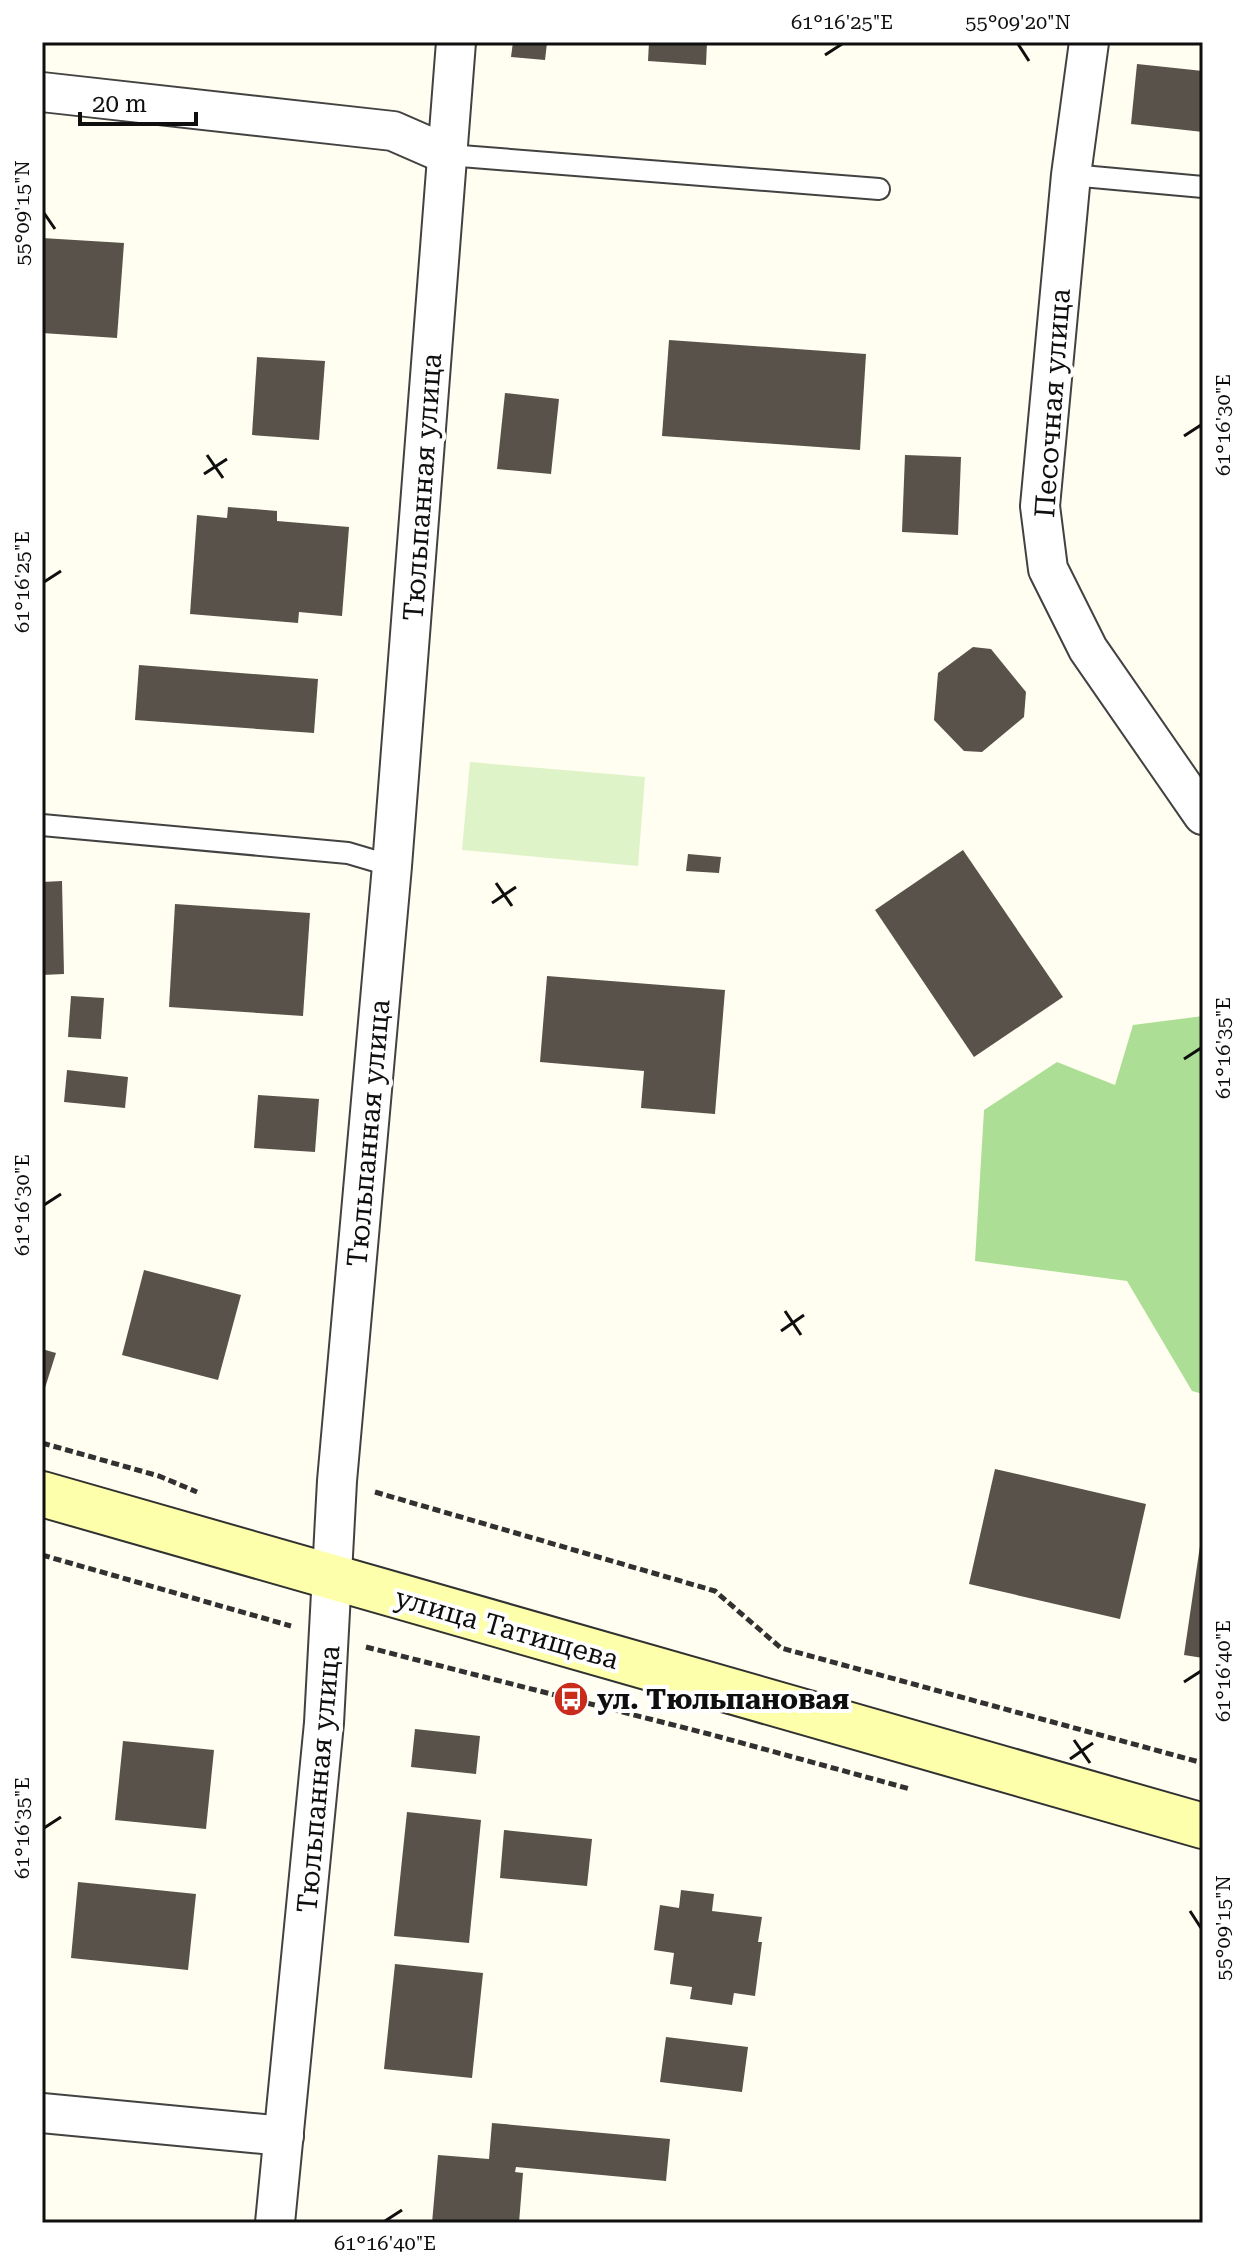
<svg xmlns="http://www.w3.org/2000/svg" width="1245" height="2265" font-family="'Roboto Serif',serif">
  <style>
    .forest { fill: #acdf95 }
    .pitch { fill: #dff3c9 }
    .building { fill: #58524a }
    .lines { fill: none; stroke-linecap: round; stroke-linejoin: round }
    .lane-casing { stroke: #424242; stroke-width: 24 }
    .street-casing { stroke: #424242; stroke-width: 42 }
    .secondary-casing { stroke: #313131; stroke-width: 48 }
    .path { stroke: #313131; stroke-width: 5; stroke-dasharray: 8 4; stroke-linecap: butt }
    .lane { stroke: #fff; stroke-width: 20 }
    .street { stroke: #fff; stroke-width: 38 }
    .secondary { stroke: #fdffab; stroke-width: 44 }
    .ticks { fill: none; stroke: #0f0f0f; stroke-width: 3 }
    .labels { text-anchor: middle; stroke-width: 8; stroke-linejoin: round; paint-order: stroke }
    .street-label { font-size: 28px; fill: #0f0f0f; stroke: #fff }
    .poi-label { font-size: 28px; font-weight: bold; fill: #0f0f0f; stroke: #fff; text-anchor: start }
    .neatline { fill: none; stroke: #0f0f0f; stroke-width: 3 }
    .ticks-label { font-size: 20px; text-anchor: middle; fill: #0f0f0f }
  </style>
  <rect width="100%" height="100%" fill="#fffef0"/>
  <path class="forest" d="M1203,1016v378l-11,-3 -65,-110 -152,-20 9,-151 73,-48 58,23 18,-60z"/>
  <path class="pitch" d="M470,762l175,15 -7,89 -176,-16z"/>
  <g class="building">
    <path d="M513,42l34,1 -2,17 -34,-3z"/>
    <path d="M649,42h58l-1,23 -58,-4z"/>
    <path d="M1137,64l66,7v61l-72,-8z"/>
    <path d="M42,238l82,5 -7,95 -75,-5z"/>
    <path d="M669,340l197,14 -6,96 -198,-14z"/>
    <path d="M257,357l68,4 -6,79 -67,-5z"/>
    <path d="M505,393l54,6 -8,75 -54,-5z"/>
    <path d="M905,455l56,2 -3,78 -56,-3z"/>
    <path d="M228,507l49,4v10l72,6 -7,89 -43,-4 -1,11 -108,-9 7,-99 30,3z"/>
    <path d="M973,647l18,2 35,43 -2,25 -42,35 -18,-1 -30,-31 4,-47z"/>
    <path d="M139,665l179,14 -4,54 -179,-13z"/>
    <path d="M963,850l100,147 -89,60 -99,-147z"/>
    <path d="M688,854l33,3 -2,16 -33,-2z"/>
    <path d="M62,881l2,93 -22,1v-93z"/>
    <path d="M175,904l135,9 -7,103 -134,-9z"/>
    <path d="M547,976l178,14 -10,124 -74,-6 3,-37 -104,-9z"/>
    <path d="M71,996l33,2 -3,41 -33,-2z"/>
    <path d="M67,1070l61,7 -3,31 -61,-6z"/>
    <path d="M258,1095l61,4 -4,53 -61,-4z"/>
    <path d="M144,1270l97,25 -23,85 -96,-25z"/>
    <path d="M42,1349l14,4 -11,35 -3,-1z"/>
    <path d="M995,1469l151,35 -26,115 -151,-35z"/>
    <path d="M1201,1539h2v119l-19,-3z"/>
    <path d="M415,1729l65,7 -4,38 -65,-7z"/>
    <path d="M123,1741l91,9 -8,79 -91,-9z"/>
    <path d="M407,1812l74,8 -12,123 -75,-7z"/>
    <path d="M504,1830l88,9 -5,47 -87,-8z"/>
    <path d="M78,1882l118,12 -8,76 -117,-12z"/>
    <path d="M681,1890l33,4 -2,17 50,6 -4,25h4l-7,54 -21,-3 -2,12 -42,-6 2,-12 -22,-3 4,-31 -20,-3 6,-45 19,3z"/>
    <path d="M395,1964l88,9 -11,105 -88,-9z"/>
    <path d="M666,2037l82,10 -6,45 -82,-10z"/>
    <path d="M492,2123l178,16 -4,42 -150,-14 -1,5 8,1 -4,50h-87l6,-68 51,4z"/>
  </g>
  <g class="lines">
    <g class="lane-casing">
      <g id="lane">
        <path d="M448,155l431,34"/>
        <path d="M1071,175l132,12"/>
        <path d="M42,825l306,28 44,13"/>
      </g>
    </g>
    <g class="street-casing">
      <g id="street">
        <path d="M1089,42l-18,133 -31,331 8,63 40,80 115,166"/>
        <path d="M42,92l351,39 55,24"/>
        <path d="M42,2113l242,23"/>
        <path d="M275,2223l49,-500 13,-242 55,-615 64,-824"/>
      </g>
    </g>
    <g class="secondary-casing">
      <path id="secondary" d="M42,1494l1161,332"/>
    </g>
    <g class="path">
      <path d="M42,1443l117,33 38,16"/>
      <path d="M375,1492l340,99 66,57 422,115"/>
      <path d="M42,1555l249,71"/>
      <path d="M366,1647l343,87 201,55"/>
    </g>
    <use href="#lane" class="lane"/>
    <use href="#street" class="street"/>
    <use href="#secondary" class="secondary"/>
  </g>
  <path class="ticks" d="M1018,44l11,17M825,55l17,-11M44,213l11,16M1184,436l17,-11M207,455l16,23M204,474l23,-15M44,582l17,-11M496,883l16,23M492,903l24,-16M1184,1059l17,-11M44,1205l17,-11M785,1311l16,24M781,1331l23,-16M1184,1682l17,-11M1074,1740l16,23M1070,1759l23,-16M44,1828l17,-11M1190,1911l11,17M385,2221l17,-11"/>
  <defs>
    <g id="bus-disc" transform="scale(1.8)"><circle r="9.5" fill="#ca2c1c" stroke="#fff"/><path d="M-5-6H5V4H4V6H2V4H-2V6H-4V4H-5ZM-3.5-4V0h7V-4ZM-3.5 1.2v1.5H-2V1.2ZM2 1.2v1.5H3.5V1.2Z" fill="#fff"/></g>
  </defs>
  <g fill-rule="evenodd">
    <use href="#bus-disc" x="571" y="1699"/>
  </g>
  <g class="labels">
    <g class="street-label">
      <text transform="translate(1052 403) rotate(-86)" y="10">Песочная улица</text>
      <text transform="translate(422 487) rotate(-86)" y="10">Тюльпанная улица</text>
      <text transform="translate(368 1133) rotate(-85)" y="10">Тюльпанная улица</text>
      <text transform="translate(507 1628) rotate(16)" y="10">улица Татищева</text>
      <text transform="translate(318 1779) rotate(-85)" y="10">Тюльпанная улица</text>
    </g>
    <g class="poi-label">
      <text x="597" y="1709">ул. Тюльпановая</text>
    </g>
  </g>
  <rect width="1245" height="2265" fill="none" stroke="#ffffff" stroke-width="88"/>
  <path d="M80 112v12h116v-12" fill="none" stroke="#0f0f0f" stroke-width="4"/>
  <text x="92" y="112" font-size="24" fill="#0f0f0f" stroke="#ffffff" stroke-width="6" paint-order="stroke">20 m</text>
  <rect x="44" y="44" width="1157" height="2177" class="neatline"/>
  <g class="ticks-label">
    <text x="842" y="29">61°16'25"E</text>
    <text x="1018" y="29">55°09'20"N</text>
    <text transform="translate(22 213) rotate(-90)" y="7">55°09'15"N</text>
    <text transform="translate(1223 425) rotate(-90)" y="7">61°16'30"E</text>
    <text transform="translate(22 582) rotate(-90)" y="7">61°16'25"E</text>
    <text transform="translate(1223 1048) rotate(-90)" y="7">61°16'35"E</text>
    <text transform="translate(22 1205) rotate(-90)" y="7">61°16'30"E</text>
    <text transform="translate(1223 1671) rotate(-90)" y="7">61°16'40"E</text>
    <text transform="translate(22 1828) rotate(-90)" y="7">61°16'35"E</text>
    <text transform="translate(1223 1928) rotate(-90)" y="7">55°09'15"N</text>
    <text x="385" y="2250">61°16'40"E</text>
  </g>
</svg>
